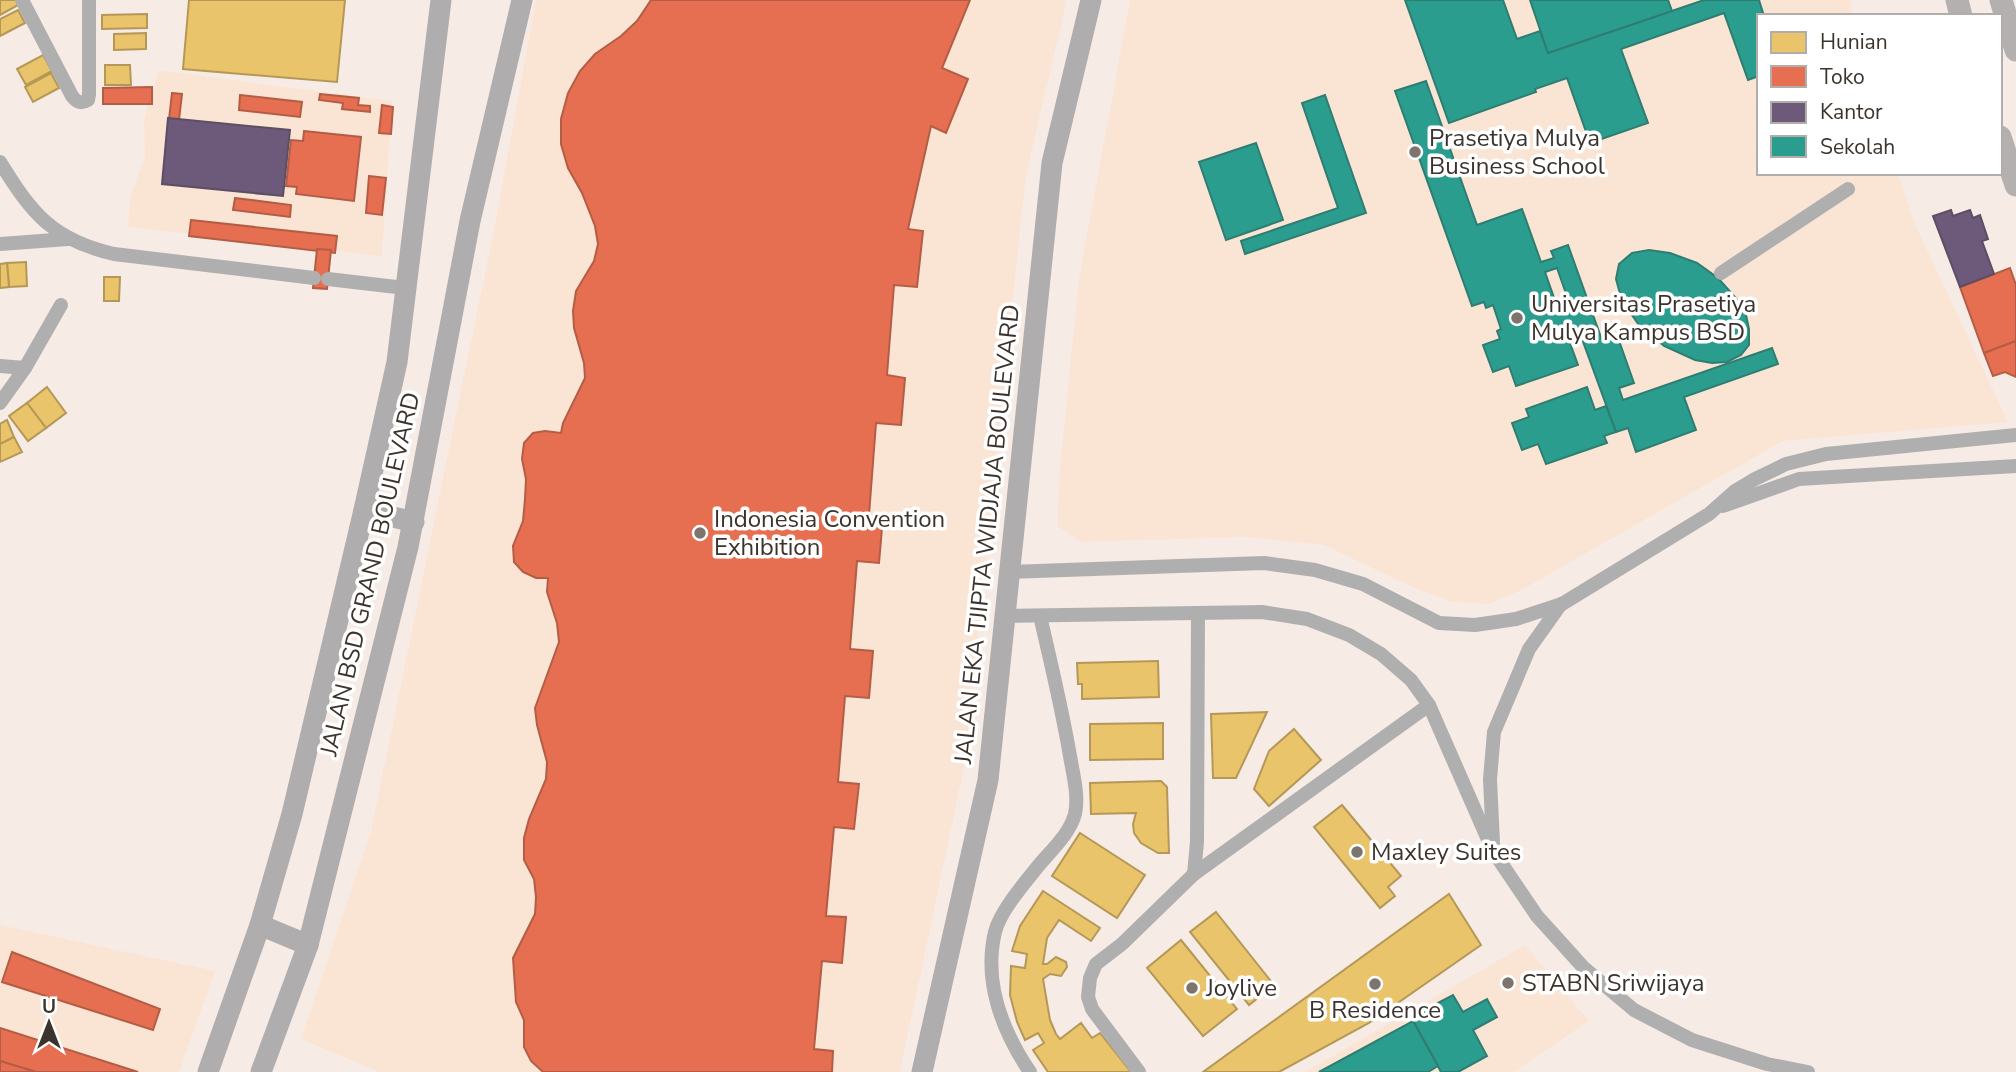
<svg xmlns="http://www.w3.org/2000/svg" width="2016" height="1072" font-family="'Nunito Sans',sans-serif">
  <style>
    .built { fill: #fae5d5 }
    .homes { fill: #e9c46a; stroke: #b59857; stroke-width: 2 }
    .shops { fill: #e76f51; stroke: #b45d46; stroke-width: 2 }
    .offices { fill: #6d597a; stroke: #5e4e63; stroke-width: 2 }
    .schools { fill: #2a9d8f; stroke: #2f7d71; stroke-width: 2; fill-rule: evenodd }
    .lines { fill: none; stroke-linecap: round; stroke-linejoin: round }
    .street { stroke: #b0afb0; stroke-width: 14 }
    .secondary { stroke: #b0adae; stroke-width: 21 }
    .primary { stroke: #b5b0b0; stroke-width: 23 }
    .poi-dot { fill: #7d746d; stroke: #fff; stroke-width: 2.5 }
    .labels { text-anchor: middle; stroke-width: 7; stroke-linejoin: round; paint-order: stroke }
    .poi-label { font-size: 24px; fill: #3c332c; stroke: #fff; text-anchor: start }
    .street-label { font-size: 24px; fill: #3c332c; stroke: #fff }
  </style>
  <rect width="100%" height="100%" fill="#f6ece5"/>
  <g class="built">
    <path d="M536,0h531l-41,175 -63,597 -63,300h-521l-78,-33 70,-208 125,-612z"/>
    <path d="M1130,0h720l3,16h-94v157h139l16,49 94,200 -225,19 -260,148 -33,15 -38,-2 -40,-15 -88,-42 -78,-8 -165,5 -24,-16 2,-49 20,-199z"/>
    <path d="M159,70l233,31 -10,155 -254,-29 2,-30 15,-40 -1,-37z"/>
    <path d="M0,925l215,46 -36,101h-179z"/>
    <path d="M1525,945l64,76 -75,51h-209z"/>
  </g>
  <g class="homes">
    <path d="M0,0h17l3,4 -20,11z"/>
    <path d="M189,0h156l-8,82 -154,-13z"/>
    <path d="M18,10l7,13 -25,13v-17z"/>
    <path d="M147,14v14l-45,1v-14z"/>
    <path d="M146,33v16l-32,1v-16z"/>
    <path d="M43,55l9,16 -26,14 -9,-16z"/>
    <path d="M105,65h25l1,20h-26z"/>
    <path d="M51,73l8,15 -26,14 -8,-15z"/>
    <path d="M26,262l1,24 -18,1 -2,-24z"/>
    <path d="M7,263l2,24 -9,1v-24z"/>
    <path d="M104,277h16l-1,24h-15z"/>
    <path d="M47,387l19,26 -20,15 -19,-25z"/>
    <path d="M27,403l19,25 -18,13 -19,-25z"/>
    <path d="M7,420l7,17 -14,7v-20z"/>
    <path d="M14,437l8,15 -22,10v-18z"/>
    <path d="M1158,661l1,36 -77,2v-15h-4l-1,-21z"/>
    <path d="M1267,712l-31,66h-23l-2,-64z"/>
    <path d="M1163,723v36l-73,1v-36z"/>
    <path d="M1294,729l27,31 -52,46 -15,-17 15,-38z"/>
    <path d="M1161,781l6,6 2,66h-11l-17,-10 -7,-10 -1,-9 3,-11 -45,1 -1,-31z"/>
    <path d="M1342,805l59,71 -13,11 7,9 -15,12 -66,-81z"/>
    <path d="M1080,833l65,42 -28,43 -65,-42z"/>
    <path d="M1043,891l57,37 -9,13 -32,-21 -12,18 -4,26h4l9,-7 10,5 1,5 -6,9 -11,-2 -7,5 7,41 6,14 4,5 21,-16 11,15 8,-5 31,39h-83l-15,-22 11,-7 -6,-10 -13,7 -8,-18 -7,-27 1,-29 14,2 2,-14 -15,-3 8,-25z"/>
    <path d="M1449,894l32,51 -112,78 -90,49h-76z"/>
    <path d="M1216,912l58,73 -25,20 -59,-73z"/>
    <path d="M1181,940l56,69 -34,27 -56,-68z"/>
  </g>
  <g class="shops">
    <path d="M651,0h319l-28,68 26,11 -22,54 -15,-7 -23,103 15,2 -6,56 -23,-2 -7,90 18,3 -4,47 -25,-2 -7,92 14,1 -4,47 -22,-2 -7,88 23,2 -4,47 -24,-2 -7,86 21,2 -5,45 -20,-2 -8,89 20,1 -4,46 -20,-2 -8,88 19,2 -1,21h-289l-12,-11 -7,-14v-27l-8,-18 -3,-44 22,-44 1,-17 -2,-18 -10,-19v-22l5,-19 17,-40 1,-17 -10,-37 -2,-17 24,-66 -2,-19 -10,-31 1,-14h-12l-13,-6 -9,-10 -1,-16 10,-25 2,-22 1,-20 -4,-20 2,-16 9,-10 12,-2 16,2 2,-10 22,-45 -1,-15 -10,-35 -1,-17 3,-20 18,-30 4,-17 -3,-18 -13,-33 -14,-25 -7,-24v-25l7,-26 12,-22 15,-17 26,-18 16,-15z"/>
    <path d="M152,87v17h-49v-16z"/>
    <path d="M172,93l10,1 -3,26 -10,-1z"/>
    <path d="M320,94l39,4 -1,7 12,1v6l-28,-3 1,-6 -24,-3z"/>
    <path d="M240,95l62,7 -2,15 -61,-7z"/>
    <path d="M382,105l11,2 -2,27 -12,-1z"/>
    <path d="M304,131l57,6 -7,64 -58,-7 1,-7 -11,-1 5,-46 12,1z"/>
    <path d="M369,176l17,2 -4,37 -16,-2z"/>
    <path d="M235,198l56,7 -1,12 -57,-7z"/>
    <path d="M191,220l146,16 -2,17 -146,-17z"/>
    <path d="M317,249l14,1 -4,39 -14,-1z"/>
    <path d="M2010,268l6,17v56l-32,12 -24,-66z"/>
    <path d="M2016,341v36l-11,-5 -12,4 -9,-23z"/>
    <path d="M12,952l148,57 -7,21 -151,-48z"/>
    <path d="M0,1028l138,44h-102l-36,-11z"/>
    <path d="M0,1061l36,11h-36z"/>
  </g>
  <g class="offices">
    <path d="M168,118l122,12 -7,66 -121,-12z"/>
    <path d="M1951,210l2,6 17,-6 3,8 7,-3 8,24 -6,2 12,33 -34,13 -27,-71z"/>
  </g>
  <g class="schools">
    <path d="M1405,0h98l14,39 23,-8 8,22 156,-53h55l5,16h-5v60l-11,4 -24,-67 -103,36 27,74 -58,20 -23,-65 -32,11 1,3 -87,31z"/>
    <path d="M1530,0h138l4,11 -124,42z"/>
    <path d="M1426,81l51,144 45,-16 19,53 13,-4 -3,-7 17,-6 34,95 15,-5 17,48 -15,5 4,12 149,-52 6,16 -94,33 12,33 -60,22 -8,-24 -12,4 -34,-93 -12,4 8,22 -62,21 -7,-20 -16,6 -10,-27 17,-6 -3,-8 4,-2 -8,-24 -7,3 -2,-6 -12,4 -77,-215zM1557,268l13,37 -12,4 -13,-37z"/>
    <path d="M1325,95l41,118 -121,41 -4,-13 97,-33 -36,-105z"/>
    <path d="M1256,143l27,77 -57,20 -27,-78z"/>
    <path d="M1649,250l21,3 27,10 21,15 17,19 11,18 3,14v16l-8,10 -14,7 -15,1 -17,-3 -31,-14 -25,-21 -17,-24 -6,-22 3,-15 13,-11z"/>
    <path d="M1587,387l8,23 11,-4 10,26 -12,4 3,7 -61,21 -8,-20 -16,6 -10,-27 17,-6 -3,-8z"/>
    <path d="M1453,995l10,17 24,-13 10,18 -24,13 14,26 -29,16h-17l-30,-55z"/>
    <path d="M1413,1021l25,45 -10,6h-109z"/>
  </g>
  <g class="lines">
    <g class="street">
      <path d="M22,0l50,96c5,7 9,8 16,4l1,-6v-94"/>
      <path d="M0,162c32,52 53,78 114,92l200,24"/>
      <path d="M0,244l68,-5"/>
      <path d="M1721,273l127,-84"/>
      <path d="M328,279l77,9"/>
      <path d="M0,366l25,2 -25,35"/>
      <path d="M25,368l36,-63"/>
      <path d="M1723,506l76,-27 217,-13"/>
      <path d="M1011,572l253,-9 51,7 48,14 76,39 36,2 41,-6 46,-15 147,-90 26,-23 20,-12 31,-15 40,-10 190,-19"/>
      <path d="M1007,616l255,-4 45,7 42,16 32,19 30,26 18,25 64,146 44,65 46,51 51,43 58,30 75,24 41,8"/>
      <path d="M1493,843l-3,-64 4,-47 35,-83 32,-45"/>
      <path d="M1194,874l3,-32 1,-229"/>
      <path d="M1030,1072c-27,-40 -47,-90 -35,-140 5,-20 27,-46 40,-62 13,-17 34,-34 40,-56 4,-18 -2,-40 -5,-58 -8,-47 -19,-93 -30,-140"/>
      <path d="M1139,1072l-47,-63 -4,-12 2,-19 6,-14 26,-20 72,-70 235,-169"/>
    </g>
    <g class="secondary">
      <path d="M364,510l50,12"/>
      <path d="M260,925l48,20"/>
      <path d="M208,1072l52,-147 32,-111 72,-304 33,-148 44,-362"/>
      <path d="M261,1072l47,-127 100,-398 62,-326 52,-221"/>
      <path d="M922,1072l66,-292 64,-617 39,-163"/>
    </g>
    <g class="primary">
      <path d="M1957,0l4,16"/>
      <path d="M2001,0l15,50"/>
      <path d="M2000,137l16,48"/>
    </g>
  </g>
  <g class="poi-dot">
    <circle cx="1415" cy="152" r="7"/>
    <circle cx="1517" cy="318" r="7"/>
    <circle cx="700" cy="533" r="7"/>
    <circle cx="1357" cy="852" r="7"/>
    <circle cx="1508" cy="983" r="7"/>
    <circle cx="1375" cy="984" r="7"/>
    <circle cx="1192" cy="988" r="7"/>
  </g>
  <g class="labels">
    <g class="poi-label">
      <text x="1429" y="146">Prasetiya Mulya<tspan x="1429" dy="28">Business School</tspan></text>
      <text x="1531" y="312">Universitas Prasetiya<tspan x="1531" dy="28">Mulya Kampus BSD</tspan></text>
      <text x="714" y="527">Indonesia Convention<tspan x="714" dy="28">Exhibition</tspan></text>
      <text x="1371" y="860">Maxley Suites</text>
      <text x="1522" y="991">STABN Sriwijaya</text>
      <text x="1206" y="996">Joylive</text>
      <text x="1375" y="1018" text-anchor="middle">B Residence</text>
    </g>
    <g class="street-label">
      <text transform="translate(987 534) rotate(-84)" y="8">JALAN EKA TJIPTA WIDJAJA BOULEVARD</text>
      <text transform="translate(370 574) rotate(-77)" y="8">JALAN BSD GRAND BOULEVARD</text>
    </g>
  </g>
  <rect x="1757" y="14" width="245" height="161" fill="#ffffff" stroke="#b1adab" stroke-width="2"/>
  <rect x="1771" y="32" width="35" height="21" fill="#e9c46a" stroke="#b1adab" stroke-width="2"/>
  <text x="1820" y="49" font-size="21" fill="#3c332c">Hunian</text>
  <rect x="1771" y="66" width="35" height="21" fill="#e76f51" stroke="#b1adab" stroke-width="2"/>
  <text x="1820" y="84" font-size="21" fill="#3c332c">Toko</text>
  <rect x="1771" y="102" width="35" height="21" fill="#6d597a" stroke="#b1adab" stroke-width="2"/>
  <text x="1820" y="119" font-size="21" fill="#3c332c">Kantor</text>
  <rect x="1771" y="136" width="35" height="21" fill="#2a9d8f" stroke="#b1adab" stroke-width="2"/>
  <text x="1820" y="154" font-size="21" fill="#3c332c">Sekolah</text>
  <g transform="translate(49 1023)" stroke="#ffffff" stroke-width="5" paint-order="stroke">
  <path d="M0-5L12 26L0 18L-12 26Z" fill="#3c332c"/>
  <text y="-10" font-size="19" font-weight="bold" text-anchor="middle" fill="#3c332c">U</text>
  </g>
</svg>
